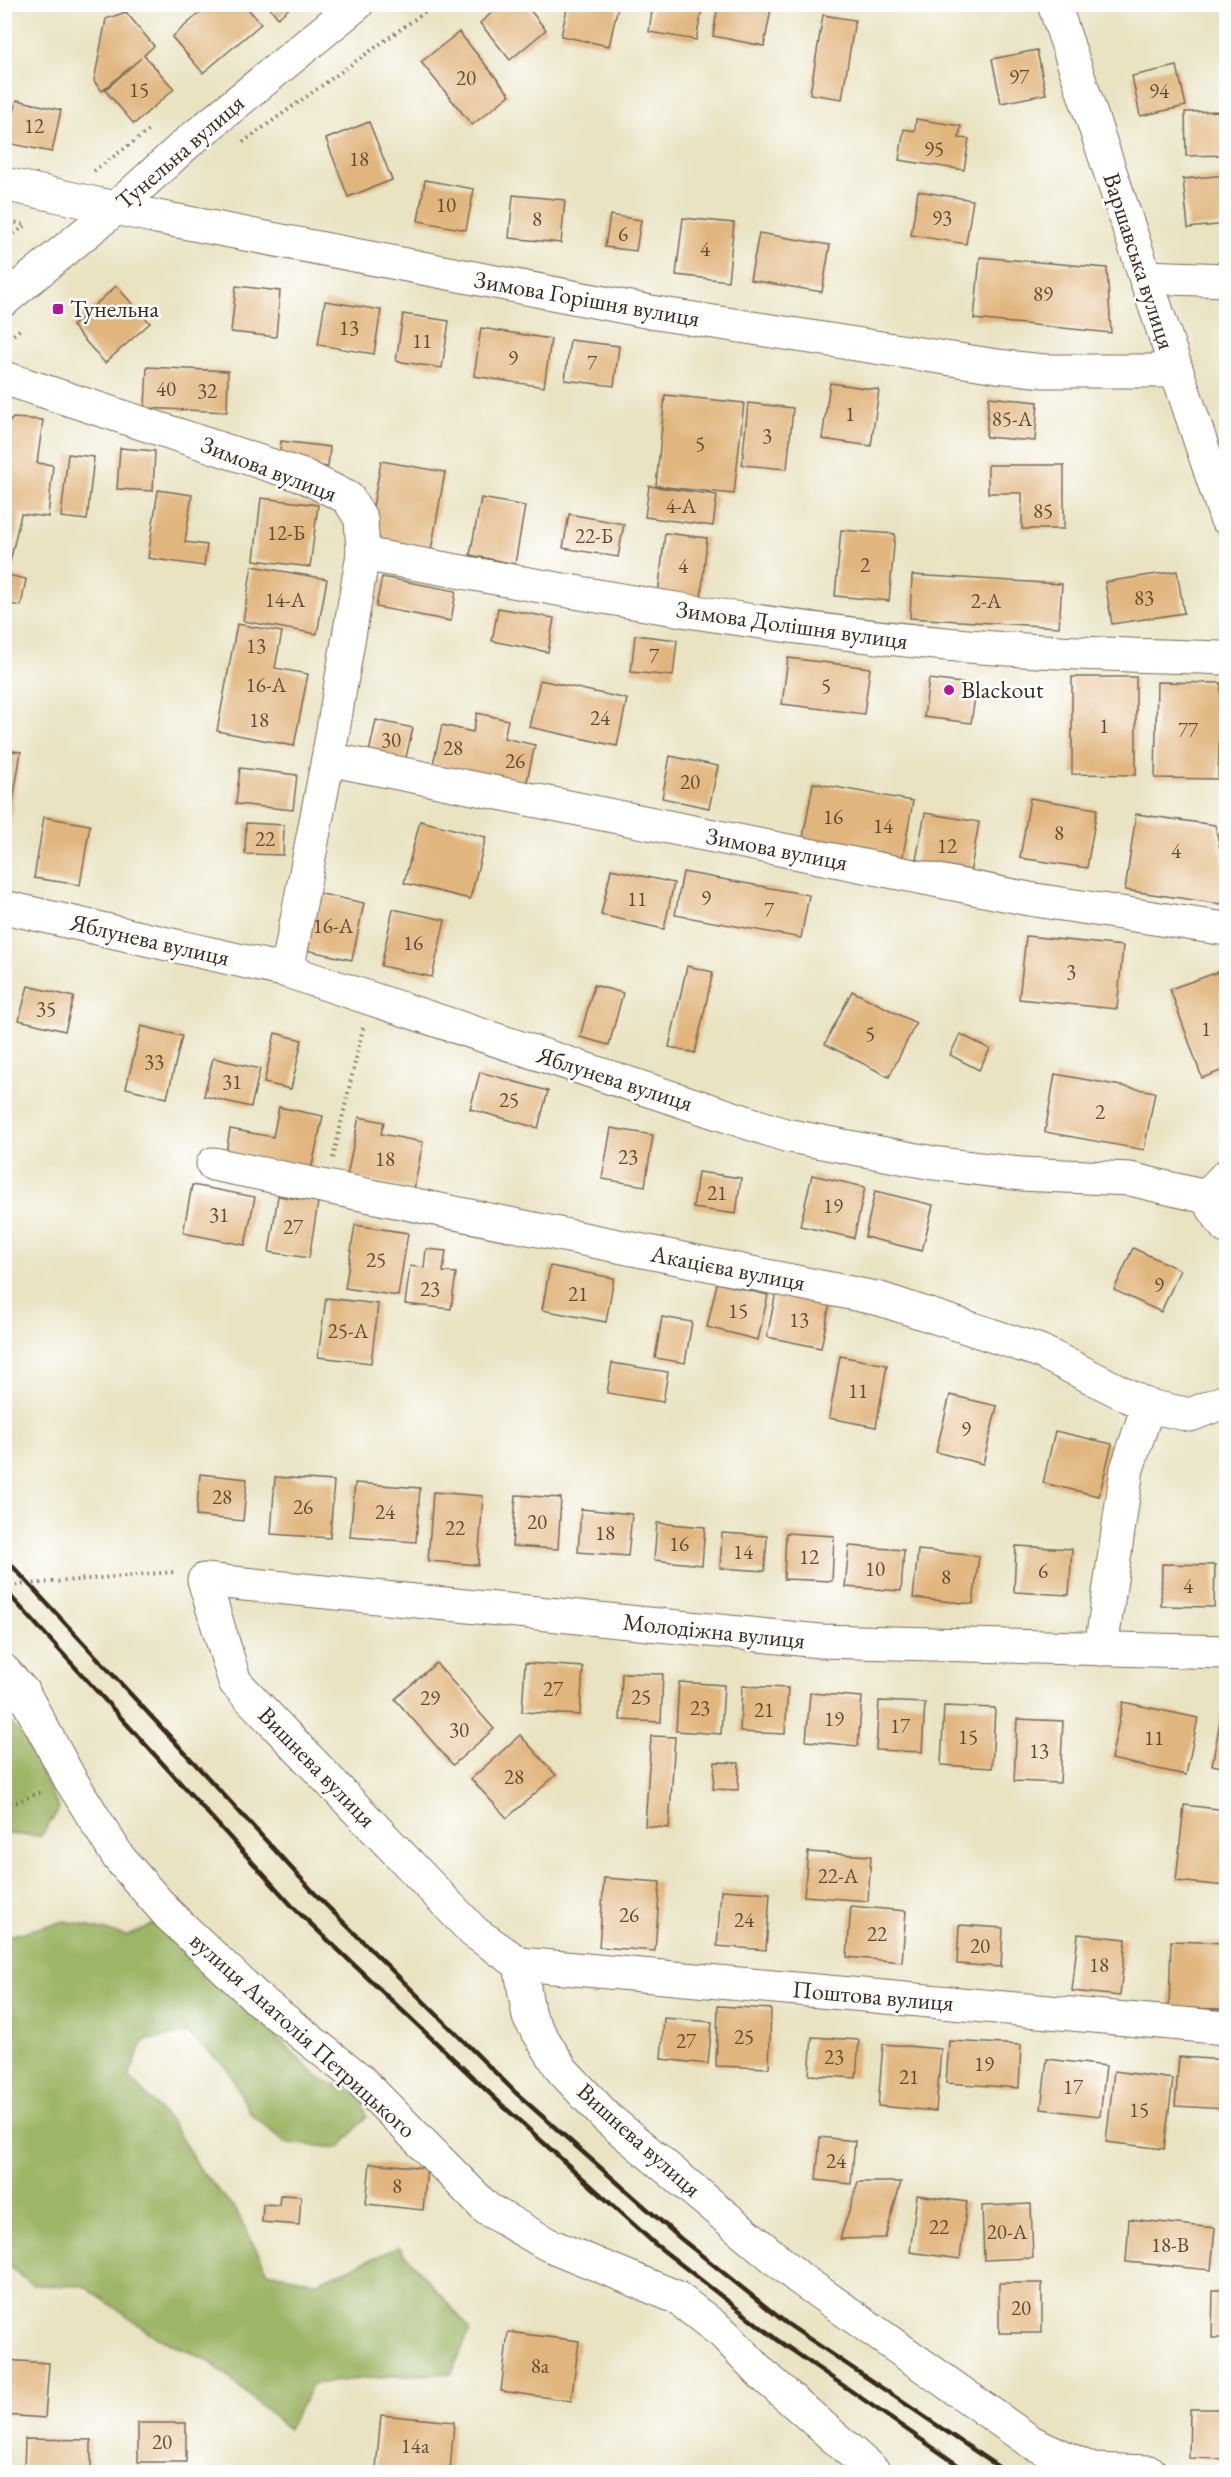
<svg xmlns="http://www.w3.org/2000/svg" width="1231" height="2477" font-family="'EB Garamond',serif">
  <style>
    .forest { fill: #9db566; stroke: #6c7042; stroke-width: 1.5 }
    .building { fill: #e1b57e }
    .lines { fill: none; stroke-linecap: round; stroke-linejoin: round }
    .minor-casing { stroke: #786b57; stroke-width: 35 }
    .major-casing { stroke: #786b57; stroke-width: 35 }
    .path { stroke: #786b57; stroke-width: 4; stroke-dasharray: 1.5 4.5; stroke-linecap: butt }
    .minor { stroke: #fff; stroke-width: 33 }
    .major { stroke: #fff; stroke-width: 33 }
    .rail { stroke: #3b2a1e; stroke-width: 4.5 }
    .poi-dot { fill: #b5179e; stroke: #fff; stroke-width: 2 }
    .labels { text-anchor: middle; stroke-width: 5; stroke-linejoin: round; paint-order: stroke }
    .number-label { font-size: 21px; fill: #644d36 }
    .street-label { font-size: 24px; fill: #3b2a1e; stroke: #fff }
    .poi-label { font-size: 24px; fill: #3b2a1e; stroke: #fff; text-anchor: start }
  </style>
  <rect width="100%" height="100%" fill="#fff"/>
  <filter id="ink" filterUnits="userSpaceOnUse"><feTurbulence type="fractalNoise" baseFrequency=".0167" numOctaves="2"/><feDisplacementMap in="SourceGraphic" scale="12" xChannelSelector="R" yChannelSelector="G"/><feConvolveMatrix kernelMatrix="1 2 1 2 8 2 1 2 1" color-interpolation-filters="sRGB"/></filter>
  <filter id="wash" filterUnits="userSpaceOnUse"><feTurbulence type="fractalNoise" baseFrequency=".008" numOctaves="4" result="noise"/><feDisplacementMap in="SourceGraphic" scale="24" xChannelSelector="R" yChannelSelector="G"/><feGaussianBlur stdDeviation="1.35" result="paint"/><feColorMatrix in="noise" values="0 0 0 0 0 0 0 0 0 0 0 0 0 0 0 0 0 1.4 0 .05"/><feComposite in="paint" operator="in"/></filter>
  <g filter="url(#wash)">
    <rect width="100%" height="100%" fill="#e9e3c2"/>
    <g class="forest">
      <path d="M5,1717l20,22 34,70 -18,27 -36,-2z"/>
      <path d="M65,1921l62,15 32,-14 159,156 40,15 9,22 -27,33 -55,-5 -35,-30 -22,-44 -41,-36 -44,8 -14,35 44,49 29,47 33,37 33,63 49,10 82,-35 71,82 -18,44 -75,4 -64,7 -25,45 -79,-68 -53,-24 -72,-51 -51,-1 -28,-22 -1,-326z"/>
    </g>
    <g id="blocks">
      <g class="building">
        <path d="M210,4h34l17,20 -58,49 -31,-36z"/>
        <path d="M267,4h27l-16,14z"/>
        <path d="M502,4h23l21,26 -36,30 -30,-37z"/>
        <path d="M568,4l50,2 -9,40 -48,-10z"/>
        <path d="M653,4h50l-7,36 -47,-8z"/>
        <path d="M718,4h54l-8,42 -51,-10z"/>
        <path d="M126,12l28,34 -10,9 30,34 -40,35 -29,-34 36,-32 -39,33 -8,-10 12,-62z"/>
        <path d="M823,15l32,5 -13,79 -32,-5z"/>
        <path d="M459,32l51,63 -38,30 -51,-63z"/>
        <path d="M1037,50l9,44 -45,9 -9,-44z"/>
        <path d="M1177,66l9,40 -46,10 -8,-40z"/>
        <path d="M17,100l44,10 -9,42 -45,-9z"/>
        <path d="M1226,111v44l-40,1 -1,-44z"/>
        <path d="M916,119l45,7 -2,12 10,1 -5,31 -65,-10 5,-31 11,2z"/>
        <path d="M369,122l23,58 -44,17 -22,-58z"/>
        <path d="M1226,175v49l-38,4 -5,-49z"/>
        <path d="M425,180l49,9 -8,41 -48,-9z"/>
        <path d="M918,191l55,9 -7,44 -55,-9z"/>
        <path d="M513,195l52,5 -4,43 -52,-5z"/>
        <path d="M610,215l31,5 -5,31 -31,-4z"/>
        <path d="M683,218l51,5 -6,58 -52,-6z"/>
        <path d="M759,233l71,12 -8,47 -72,-12z"/>
        <path d="M980,257l127,11 4,65 -137,-14z"/>
        <path d="M116,286l34,37 -45,40 -33,-37z"/>
        <path d="M236,286l44,5 -4,46 -45,-5z"/>
        <path d="M325,301l56,9 -7,44 -56,-9z"/>
        <path d="M403,314l46,7 -7,47 -46,-7z"/>
        <path d="M481,328l70,11 -7,48 -70,-11z"/>
        <path d="M570,340l49,6 -5,40 -49,-6z"/>
        <path d="M147,367l81,4 -1,41 -82,-4z"/>
        <path d="M830,383l49,7 -8,56 -49,-7z"/>
        <path d="M665,395l79,8 -10,91 -78,-8z"/>
        <path d="M989,397l49,5 -3,39 -49,-4z"/>
        <path d="M748,403l45,5 -6,61 -45,-4z"/>
        <path d="M13,418l30,2 -6,43 16,2 -5,52 -27,-3 -14,61 19,4 -5,27 -17,-3v-175z"/>
        <path d="M281,441l49,6 -2,20 -49,-6z"/>
        <path d="M120,448l35,3 -2,40 -36,-2z"/>
        <path d="M68,454l26,3 -7,63 -26,-3z"/>
        <path d="M381,461l64,11 -14,79 -64,-10z"/>
        <path d="M988,465h76v64h-42v-36h-34z"/>
        <path d="M649,486l68,9 -4,31 -68,-9z"/>
        <path d="M158,490l34,5 -7,47 22,3 -3,21 -56,-8z"/>
        <path d="M261,498l57,7 -8,62 -56,-7z"/>
        <path d="M481,498l44,8 -10,58 -45,-9z"/>
        <path d="M569,514l55,10 -6,33 -55,-9z"/>
        <path d="M841,530l54,4 -6,67 -54,-5z"/>
        <path d="M665,533l42,5 -6,61 -43,-4z"/>
        <path d="M252,566l75,13 -10,55 -74,-13z"/>
        <path d="M1177,571l7,42 -72,11 -7,-42z"/>
        <path d="M912,575l150,9 -3,43 -149,-9z"/>
        <path d="M382,577l74,14 -5,30 -75,-14z"/>
        <path d="M498,608l56,10 -6,34 -56,-11z"/>
        <path d="M237,624l45,8 -7,36 33,6 -14,72 -77,-15z"/>
        <path d="M635,635l42,5 -4,36 -42,-4z"/>
        <path d="M788,658l82,10 -6,46 -82,-10z"/>
        <path d="M1072,677h64v98l-64,-1z"/>
        <path d="M929,679l48,6 -6,38 -47,-6z"/>
        <path d="M540,680l87,19 -10,47 -88,-19z"/>
        <path d="M1157,682l64,1 -3,96 -63,-1z"/>
        <path d="M477,713l31,7 -4,18 31,7 -9,40 -93,-21 9,-39 31,7z"/>
        <path d="M376,720l37,8 -8,33 -36,-8z"/>
        <path d="M4,750l17,2 -11,68 -6,-1z"/>
        <path d="M670,756l48,10 -9,42 -47,-10z"/>
        <path d="M240,768l57,7 -4,35 -57,-6z"/>
        <path d="M813,783l100,18 -11,60 -100,-18z"/>
        <path d="M1030,798l67,11 -10,59 -67,-10z"/>
        <path d="M925,813l54,9 -10,58 -55,-10z"/>
        <path d="M1136,814l79,11 11,51v20l-5,8 -96,-14z"/>
        <path d="M44,817l46,8 -10,60 -46,-7z"/>
        <path d="M420,821l66,16 -16,62 -66,-16z"/>
        <path d="M246,823l38,2 -1,30 -38,-1z"/>
        <path d="M611,869l63,14 -10,46 -63,-14z"/>
        <path d="M683,872l126,23 -8,43 -126,-23z"/>
        <path d="M313,892l51,11 -12,57 -51,-11z"/>
        <path d="M393,909l52,11 -13,57 -51,-11z"/>
        <path d="M1026,936l97,10 -6,63 -98,-10z"/>
        <path d="M687,966l26,6 -18,81 -26,-6z"/>
        <path d="M1224,970l2,7v92l-24,9 -32,-89z"/>
        <path d="M594,985l29,8 -14,52 -29,-8z"/>
        <path d="M28,986l46,11 -9,34 -46,-11z"/>
        <path d="M852,991l64,32 -27,54 -64,-33z"/>
        <path d="M141,1026l41,10 -15,62 -41,-10z"/>
        <path d="M275,1033l27,7 -11,49 -27,-6z"/>
        <path d="M960,1034l30,15 -11,21 -29,-15z"/>
        <path d="M213,1058l47,11 -9,38 -47,-11z"/>
        <path d="M480,1072l68,19 -10,37 -68,-19z"/>
        <path d="M1055,1074l100,18 -11,58 -99,-18z"/>
        <path d="M279,1107l44,9 -12,54 -85,-17 4,-24 43,8z"/>
        <path d="M359,1117l25,5 -3,12 42,8 -9,47 -67,-13z"/>
        <path d="M611,1128l42,7 -8,51 -43,-7z"/>
        <path d="M698,1172l43,6 -5,36 -43,-6z"/>
        <path d="M812,1175l53,12 -11,51 -54,-12z"/>
        <path d="M192,1185l63,12 -10,48 -62,-12z"/>
        <path d="M875,1191l58,14 -11,46 -57,-14z"/>
        <path d="M278,1196l40,6 -9,56 -40,-6z"/>
        <path d="M355,1225l53,8 -10,63 -53,-8z"/>
        <path d="M1133,1248l47,22 -19,42 -47,-22z"/>
        <path d="M426,1249l20,2 -3,21 13,1 -5,36 -46,-5 5,-38 14,2z"/>
        <path d="M550,1266l64,12 -8,44 -64,-12z"/>
        <path d="M717,1283l51,12 -10,45 -51,-13z"/>
        <path d="M776,1292l54,11 -9,45 -54,-11z"/>
        <path d="M326,1298l52,6 -7,59 -53,-6z"/>
        <path d="M662,1317l30,5 -7,41 -30,-5z"/>
        <path d="M840,1356l47,9 -11,62 -47,-9z"/>
        <path d="M612,1363l56,9 -5,30 -56,-9z"/>
        <path d="M950,1395l47,11 -14,58 -47,-12z"/>
        <path d="M1055,1431l57,13 -13,52 -56,-13z"/>
        <path d="M200,1474l47,5 -4,42 -47,-5z"/>
        <path d="M275,1477l59,4 -4,57 -59,-4z"/>
        <path d="M355,1483l65,5 -4,54 -66,-5z"/>
        <path d="M433,1492l50,4 -5,69 -50,-4z"/>
        <path d="M516,1495l45,3 -3,51 -46,-3z"/>
        <path d="M581,1509l51,5 -4,42 -50,-4z"/>
        <path d="M657,1523l48,4 -3,38 -48,-5z"/>
        <path d="M722,1533l45,3 -2,35 -45,-3z"/>
        <path d="M786,1533l48,3 -2,45 -48,-2z"/>
        <path d="M849,1546l55,4 -3,41 -56,-4z"/>
        <path d="M1016,1546l56,3 -3,46 -55,-3z"/>
        <path d="M918,1550l61,6 -6,48 -60,-6z"/>
        <path d="M1162,1564l53,1 -1,42 -53,-1z"/>
        <path d="M436,1663l58,66 -41,36 -58,-66z"/>
        <path d="M525,1663l58,4 -3,48 -58,-3z"/>
        <path d="M622,1673l41,1 -2,48 -41,-2z"/>
        <path d="M679,1682l45,3 -3,49 -45,-3z"/>
        <path d="M742,1686l46,2 -3,46 -45,-2z"/>
        <path d="M810,1693l52,4 -4,49 -52,-5z"/>
        <path d="M879,1701l46,2 -3,49 -46,-2z"/>
        <path d="M1123,1702l75,16 -12,57 -75,-16z"/>
        <path d="M944,1706l51,2 -3,60 -51,-3z"/>
        <path d="M1222,1711l4,1v56l-14,-3z"/>
        <path d="M1017,1719l46,2 -3,62 -46,-2z"/>
        <path d="M520,1735l36,40 -49,43 -36,-39z"/>
        <path d="M651,1736l24,1 -6,91 -24,-2z"/>
        <path d="M715,1762l24,1 -1,27 -25,-1z"/>
        <path d="M1184,1805l42,5v76l-50,-5z"/>
        <path d="M808,1852l63,4 -3,45 -64,-5z"/>
        <path d="M604,1878l56,4 -5,69 -56,-4z"/>
        <path d="M721,1890l49,3 -4,57 -49,-4z"/>
        <path d="M851,1906l55,5 -4,51 -55,-5z"/>
        <path d="M959,1925l44,3 -2,39 -44,-3z"/>
        <path d="M1078,1934l48,5 -6,57 -48,-5z"/>
        <path d="M1171,1941l55,2v66l-57,-1z"/>
        <path d="M718,2006l53,3 -2,59 -53,-2z"/>
        <path d="M664,2018l48,4 -4,42 -47,-5z"/>
        <path d="M812,2037l47,3 -3,38 -47,-3z"/>
        <path d="M949,2041l72,4 -2,43 -73,-5z"/>
        <path d="M883,2044l58,5 -5,62 -58,-5z"/>
        <path d="M1179,2057l47,3v49l-51,-3z"/>
        <path d="M1047,2059l59,7 -6,50 -59,-7z"/>
        <path d="M1114,2071l59,8 -9,70 -58,-7z"/>
        <path d="M820,2137l35,4 -4,43 -35,-4z"/>
        <path d="M370,2163l57,5 -4,42 -57,-6z"/>
        <path d="M858,2182h43l-16,56 -45,1z"/>
        <path d="M280,2195l21,1 -2,29 -37,-3 1,-18 16,1z"/>
        <path d="M917,2195l50,7 -7,57 -50,-7z"/>
        <path d="M1031,2204l2,54 -49,2 -2,-54z"/>
        <path d="M1129,2219l86,9 -4,42 -85,-8z"/>
        <rect x="999" y="2283" width="43" height="50"/>
        <path d="M1213,2290h13v48h-14z"/>
        <path d="M508,2332l71,9 -8,60 -70,-10z"/>
        <path d="M4,2360l45,3 -4,55 -41,-3z"/>
        <path d="M1190,2409h36v50l-37,-1z"/>
        <path d="M381,2415l73,7 -4,50 -74,-3z"/>
        <rect x="138" y="2423" width="48" height="39"/>
        <path d="M25,2439l66,1v32h-67z"/>
      </g>
    </g>
  </g>
  <g filter="url(#ink)">
    <use href="#blocks" fill-opacity="0" stroke="#786b57" stroke-width="1.5"/>
    <g class="lines">
      <g class="minor-casing">
        <g id="minor">
          <path d="M1054,4l172,514"/>
          <path d="M4,184l153,33 499,96 341,53 47,5h132"/>
          <path d="M1145,277l81,3"/>
          <path d="M4,378l302,99 42,21 13,21 2,35 -35,205 -41,212"/>
          <path d="M363,554c193,35 387,72 583,90 93,9 187,11 280,14"/>
          <path d="M328,759l701,140 197,30"/>
          <path d="M4,907l283,64 498,164 148,28 88,11 109,5 76,18 20,-21"/>
          <path d="M213,1164l667,135 160,52 108,55 42,9 36,-14"/>
          <path d="M1206,1197l20,30"/>
          <path d="M1101,1649l26,-180 21,-63"/>
          <path d="M4,1671l19,21 47,87 49,79 49,56 91,86 100,79 128,130 60,35 129,53 48,37 37,39 113,99"/>
          <path d="M520,1964l706,64"/>
          <path d="M1150,2472l-58,-2 -61,-28 -232,-164 -192,-160 -45,-48 -33,-53 -9,-53 -46,-32 -239,-250 -31,-102 616,61 406,11"/>
        </g>
      </g>
      <g class="major-casing">
        <path id="major" d="M4,300l112,-92 70,-64 171,-140"/>
      </g>
      <g class="path">
        <path d="M243,142l193,-138"/>
        <path d="M94,171l57,-42"/>
        <path d="M4,220l22,5 -22,17"/>
        <path d="M4,342l18,-14"/>
        <path d="M333,1158l30,-130"/>
        <path d="M4,1586l170,-14"/>
        <path d="M4,1802h13l24,-10"/>
      </g>
      <use href="#minor" class="minor"/>
      <use href="#major" class="major"/>
      <g class="rail">
        <path d="M4,1557l315,341 197,195 164,145 106,85 220,149"/>
        <path d="M4,1589l289,318 210,199 152,138 121,95 192,133"/>
      </g>
    </g>
  </g>
  <g class="poi-dot">
    <rect x="52" y="303" width="12" height="12" rx="3"/>
    <circle cx="949" cy="690" r="6"/>
  </g>
  <g class="labels">
    <g class="number-label">
      <text x="1019" y="84">97</text>
      <text x="466" y="85">20</text>
      <text x="139" y="97">15</text>
      <text x="1159" y="98">94</text>
      <text x="34" y="133">12</text>
      <text x="934" y="156">95</text>
      <text x="359" y="166">18</text>
      <text x="446" y="212">10</text>
      <text x="942" y="225">93</text>
      <text x="537" y="226">8</text>
      <text x="623" y="241">6</text>
      <text x="705" y="256">4</text>
      <text x="1043" y="301">89</text>
      <text x="349" y="335">13</text>
      <text x="422" y="348">11</text>
      <text x="513" y="365">9</text>
      <text x="592" y="370">7</text>
      <text x="166" y="396">40</text>
      <text x="207" y="398">32</text>
      <text x="850" y="421">1</text>
      <text x="1012" y="426">85-А</text>
      <text x="767" y="443">3</text>
      <text x="700" y="451">5</text>
      <text x="681" y="513">4-А</text>
      <text x="1043" y="518">85</text>
      <text x="286" y="540">12-Б</text>
      <text x="594" y="543">22-Б</text>
      <text x="865" y="572">2</text>
      <text x="683" y="573">4</text>
      <text x="1144" y="605">83</text>
      <text x="285" y="607">14-А</text>
      <text x="986" y="608">2-А</text>
      <text x="256" y="653">13</text>
      <text x="654" y="663">7</text>
      <text x="266" y="692">16-А</text>
      <text x="826" y="693">5</text>
      <text x="600" y="725">24</text>
      <text x="259" y="727">18</text>
      <text x="1104" y="733">1</text>
      <text x="1188" y="737">77</text>
      <text x="391" y="747">30</text>
      <text x="453" y="755">28</text>
      <text x="515" y="768">26</text>
      <text x="690" y="789">20</text>
      <text x="833" y="824">16</text>
      <text x="883" y="833">14</text>
      <text x="1059" y="840">8</text>
      <text x="265" y="846">22</text>
      <text x="947" y="853">12</text>
      <text x="1176" y="858">4</text>
      <text x="706" y="905">9</text>
      <text x="637" y="906">11</text>
      <text x="769" y="917">7</text>
      <text x="333" y="933">16-А</text>
      <text x="413" y="950">16</text>
      <text x="1071" y="979">3</text>
      <text x="46" y="1016">35</text>
      <text x="1206" y="1036">1</text>
      <text x="870" y="1041">5</text>
      <text x="154" y="1069">33</text>
      <text x="232" y="1089">31</text>
      <text x="509" y="1107">25</text>
      <text x="1100" y="1119">2</text>
      <text x="628" y="1164">23</text>
      <text x="385" y="1166">18</text>
      <text x="717" y="1200">21</text>
      <text x="833" y="1213">19</text>
      <text x="219" y="1222">31</text>
      <text x="293" y="1234">27</text>
      <text x="376" y="1267">25</text>
      <text x="1159" y="1292">9</text>
      <text x="430" y="1296">23</text>
      <text x="578" y="1301">21</text>
      <text x="738" y="1318">15</text>
      <text x="799" y="1327">13</text>
      <text x="348" y="1338">25-А</text>
      <text x="858" y="1398">11</text>
      <text x="966" y="1436">9</text>
      <text x="222" y="1504">28</text>
      <text x="303" y="1514">26</text>
      <text x="385" y="1519">24</text>
      <text x="537" y="1529">20</text>
      <text x="455" y="1535">22</text>
      <text x="605" y="1540">18</text>
      <text x="679" y="1551">16</text>
      <text x="743" y="1559">14</text>
      <text x="809" y="1564">12</text>
      <text x="875" y="1576">10</text>
      <text x="1043" y="1578">6</text>
      <text x="946" y="1584">8</text>
      <text x="1188" y="1593">4</text>
      <text x="553" y="1696">27</text>
      <text x="641" y="1704">25</text>
      <text x="430" y="1705">29</text>
      <text x="700" y="1715">23</text>
      <text x="764" y="1717">21</text>
      <text x="834" y="1726">19</text>
      <text x="900" y="1733">17</text>
      <text x="459" y="1737">30</text>
      <text x="968" y="1744">15</text>
      <text x="1154" y="1745">11</text>
      <text x="1039" y="1758">13</text>
      <text x="514" y="1784">28</text>
      <text x="838" y="1883">22-А</text>
      <text x="629" y="1922">26</text>
      <text x="744" y="1927">24</text>
      <text x="877" y="1941">22</text>
      <text x="980" y="1953">20</text>
      <text x="1099" y="1972">18</text>
      <text x="744" y="2044">25</text>
      <text x="686" y="2048">27</text>
      <text x="834" y="2064">23</text>
      <text x="984" y="2071">19</text>
      <text x="909" y="2084">21</text>
      <text x="1073" y="2094">17</text>
      <text x="1139" y="2117">15</text>
      <text x="836" y="2168">24</text>
      <text x="397" y="2193">8</text>
      <text x="939" y="2234">22</text>
      <text x="1007" y="2239">20-А</text>
      <text x="1170" y="2252">18-В</text>
      <text x="1021" y="2315">20</text>
      <text x="540" y="2373">8а</text>
      <text x="162" y="2449">20</text>
      <text x="415" y="2453">14а</text>
    </g>
    <g class="street-label">
      <text transform="translate(180 152) rotate(-41)" y="8">Тунельна вулиця</text>
      <text transform="translate(1139 261) rotate(72)" y="8">Варшавська вулиця</text>
      <text transform="translate(587 299) rotate(10)" y="8">Зимова Горішня вулиця</text>
      <text transform="translate(269 469) rotate(21)" y="8">Зимова вулиця</text>
      <text transform="translate(792 625) rotate(8)" y="8">Зимова Долішня вулиця</text>
      <text transform="translate(777 849) rotate(11)" y="8">Зимова вулиця</text>
      <text transform="translate(150 940) rotate(13)" y="8">Яблунева вулиця</text>
      <text transform="translate(615 1079) rotate(18)" y="8">Яблунева вулиця</text>
      <text transform="translate(728 1268) rotate(11)" y="8">Акацієва вулиця</text>
      <text transform="translate(714 1631) rotate(6)" y="8">Молодіжна вулиця</text>
      <text transform="translate(317 1767) rotate(46)" y="8">Вишнева вулиця</text>
      <text transform="translate(873 1996) rotate(5)" y="8">Поштова вулиця</text>
      <text transform="translate(303 2035) rotate(42)" y="8">вулиця Анатолія Петрицького</text>
      <text transform="translate(639 2140) rotate(42)" y="8">Вишнева вулиця</text>
    </g>
    <g class="poi-label">
      <text x="70" y="317">Тунельна</text>
      <text x="961" y="698">Blackout</text>
    </g>
  </g>
  <rect width="1231" height="2477" fill="none" stroke="#fff" stroke-width="24"/>
</svg>
